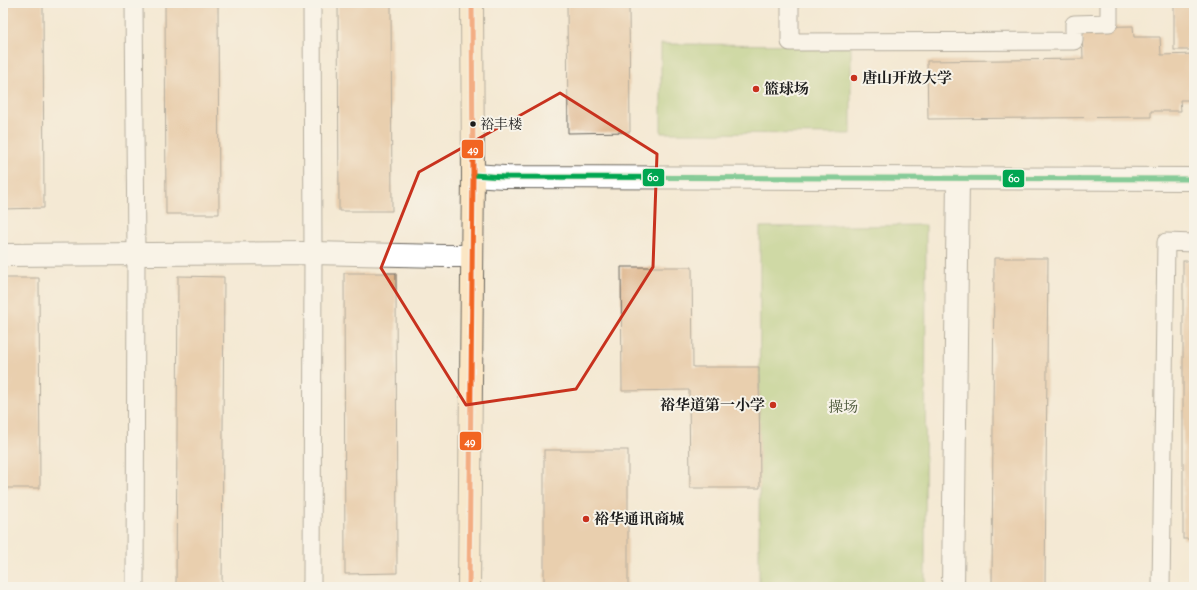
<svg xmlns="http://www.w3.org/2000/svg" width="1197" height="590" font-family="'Sorts Mill Goudy','Noto Serif SC',serif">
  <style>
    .green { fill: #a3c56e; stroke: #607045 }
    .building { fill: #dcaf82 }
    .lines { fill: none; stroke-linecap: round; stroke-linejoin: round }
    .lane-casing { stroke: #68645c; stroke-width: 19 }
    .street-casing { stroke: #68645c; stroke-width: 24 }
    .secondary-casing { stroke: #68645c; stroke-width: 24 }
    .lane { stroke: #fff; stroke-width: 17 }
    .street { stroke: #fff; stroke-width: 22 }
    .secondary { stroke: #fbe6c4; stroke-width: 22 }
    .bus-1-casing { stroke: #f7f3e8; stroke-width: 8 }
    .bus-2-casing { stroke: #f7f3e8; stroke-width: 8 }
    .bus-1 { stroke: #00a651; stroke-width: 5 }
    .bus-2 { stroke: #f26522; stroke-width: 5 }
    .marked { fill: none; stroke: #c8321e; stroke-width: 3; stroke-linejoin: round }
    .poi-dot { fill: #c8321e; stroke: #f7f3e8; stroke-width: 1.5 }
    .bus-dot { fill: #1c1c1c; stroke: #f7f3e8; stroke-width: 1.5 }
    .labels { text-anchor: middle; stroke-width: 4; stroke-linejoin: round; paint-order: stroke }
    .bus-label { font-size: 14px; fill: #1c1c1c; stroke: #f7f3e8; text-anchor: start }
    .poi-label { font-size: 15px; font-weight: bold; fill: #1c1c1c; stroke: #f7f3e8; text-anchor: start }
    .park-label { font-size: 15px; fill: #4b5739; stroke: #f7f3e8 }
    .line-badge { stroke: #f7f3e8; stroke-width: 1.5 }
    .badge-label { font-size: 11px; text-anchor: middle; font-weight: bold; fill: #fff }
  </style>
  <rect width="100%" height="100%" fill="#f7f3e8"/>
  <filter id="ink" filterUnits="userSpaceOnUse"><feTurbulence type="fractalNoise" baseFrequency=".025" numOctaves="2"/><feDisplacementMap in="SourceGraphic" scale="8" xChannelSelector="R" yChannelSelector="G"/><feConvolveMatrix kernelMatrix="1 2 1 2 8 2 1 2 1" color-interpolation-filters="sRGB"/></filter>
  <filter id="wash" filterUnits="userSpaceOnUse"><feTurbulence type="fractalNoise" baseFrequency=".012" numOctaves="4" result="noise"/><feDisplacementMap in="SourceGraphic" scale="16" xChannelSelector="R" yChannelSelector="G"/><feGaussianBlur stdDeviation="0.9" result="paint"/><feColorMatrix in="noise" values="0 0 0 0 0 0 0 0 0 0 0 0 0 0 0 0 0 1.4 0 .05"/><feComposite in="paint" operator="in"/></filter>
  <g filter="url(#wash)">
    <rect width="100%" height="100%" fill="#f4e9d4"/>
    <g class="green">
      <path d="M661,44l190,1v89l-190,-1z"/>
      <path d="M926,225l-1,362h-166l1,-360z"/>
    </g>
    <g id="blocks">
      <g class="building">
        <path d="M3,3h40l1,205 -41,1z"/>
        <path d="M165,3h53l1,211h-53z"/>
        <path d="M338,3h53l1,208h-53z"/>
        <path d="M567,3h62l1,129 -62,1z"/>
        <rect x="1174" y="3" width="20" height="47"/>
        <path d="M1133,26l1,11h26l1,18 33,-1v46h-14l1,11h-30v6l-223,2 -1,-58 156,-2 -1,-32z"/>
        <path d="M994,258h54l-3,329h-53z"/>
        <rect x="1183" y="261" width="11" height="278"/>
        <path d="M621,267h71l1,100h66l1,121h-70l-1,-98 -67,1z"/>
        <path d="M344,273h52l1,300 -52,1z"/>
        <path d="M178,276l46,1 -2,310h-46z"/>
        <path d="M3,278h36l1,210h-37z"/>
        <rect x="544" y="450" width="84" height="137"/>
      </g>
    </g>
  </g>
  <g filter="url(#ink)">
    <use href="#blocks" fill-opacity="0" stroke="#68645c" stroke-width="1"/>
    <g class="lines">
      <g class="lane-casing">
        <g id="lane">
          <path d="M134,3l2,251 -1,333"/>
          <path d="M790,3v39l284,-1v-17l35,-1v-20"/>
          <path d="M310,587l2,-4 1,-330 -1,-250"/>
          <path d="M1161,587l5,-345 28,1"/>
        </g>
      </g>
      <g class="street-casing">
        <g id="street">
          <path d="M473,175l31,2 690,2"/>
          <path d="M3,255l310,-2 129,3h30"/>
          <path d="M953,587l5,-409"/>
        </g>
      </g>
      <g class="secondary-casing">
        <path id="secondary" d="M469,587l4,-412 -1,-172"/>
      </g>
      <use href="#lane" class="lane"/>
      <use href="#street" class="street"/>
      <use href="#secondary" class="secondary"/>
      <g class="bus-1-casing">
        <path id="bus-1" d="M473,175l31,2 690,2"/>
      </g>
      <g class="bus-2-casing">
        <path id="bus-2" d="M469,587l4,-412 -1,-172"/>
      </g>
      <use href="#bus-1" class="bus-1"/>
      <use href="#bus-2" class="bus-2"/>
    </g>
  </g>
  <path d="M0 0H1197V590H0ZM560,93l97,61 -4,113 -77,122 -110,16 -85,-137 38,-96z" fill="#f4e9d4" fill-opacity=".55" fill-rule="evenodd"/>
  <path class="marked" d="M560,93l97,61 -4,113 -77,122 -110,16 -85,-137 38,-96z"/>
  <g class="poi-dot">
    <circle cx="854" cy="78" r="4"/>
    <circle cx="756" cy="89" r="4"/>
    <circle cx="773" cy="405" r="4"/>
    <circle cx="586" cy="519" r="4"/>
  </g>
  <circle class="bus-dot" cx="473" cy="124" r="3.5"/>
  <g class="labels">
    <g class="bus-label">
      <text x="480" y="129">裕丰楼</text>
    </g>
    <g class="poi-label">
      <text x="862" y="83">唐山开放大学</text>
      <text x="764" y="94">篮球场</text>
      <text x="765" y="410" text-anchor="end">裕华道第一小学</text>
      <text x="594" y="524">裕华通讯商城</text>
    </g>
    <g class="park-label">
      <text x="843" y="412">操场</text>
    </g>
  </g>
  <g class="line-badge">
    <rect x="461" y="139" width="23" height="20" rx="4" fill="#f26522"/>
    <rect x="642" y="168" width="23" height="19" rx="4" fill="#00a651"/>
    <rect x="1002" y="169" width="23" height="19" rx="4" fill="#00a651"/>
    <rect x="459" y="431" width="23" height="20" rx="4" fill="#f26522"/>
  </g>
  <g class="badge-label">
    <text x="473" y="153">49</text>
    <text x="653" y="181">60</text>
    <text x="1014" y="182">60</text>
    <text x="470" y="445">49</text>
  </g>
  <rect width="1197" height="590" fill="none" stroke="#f7f3e8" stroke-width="16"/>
</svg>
